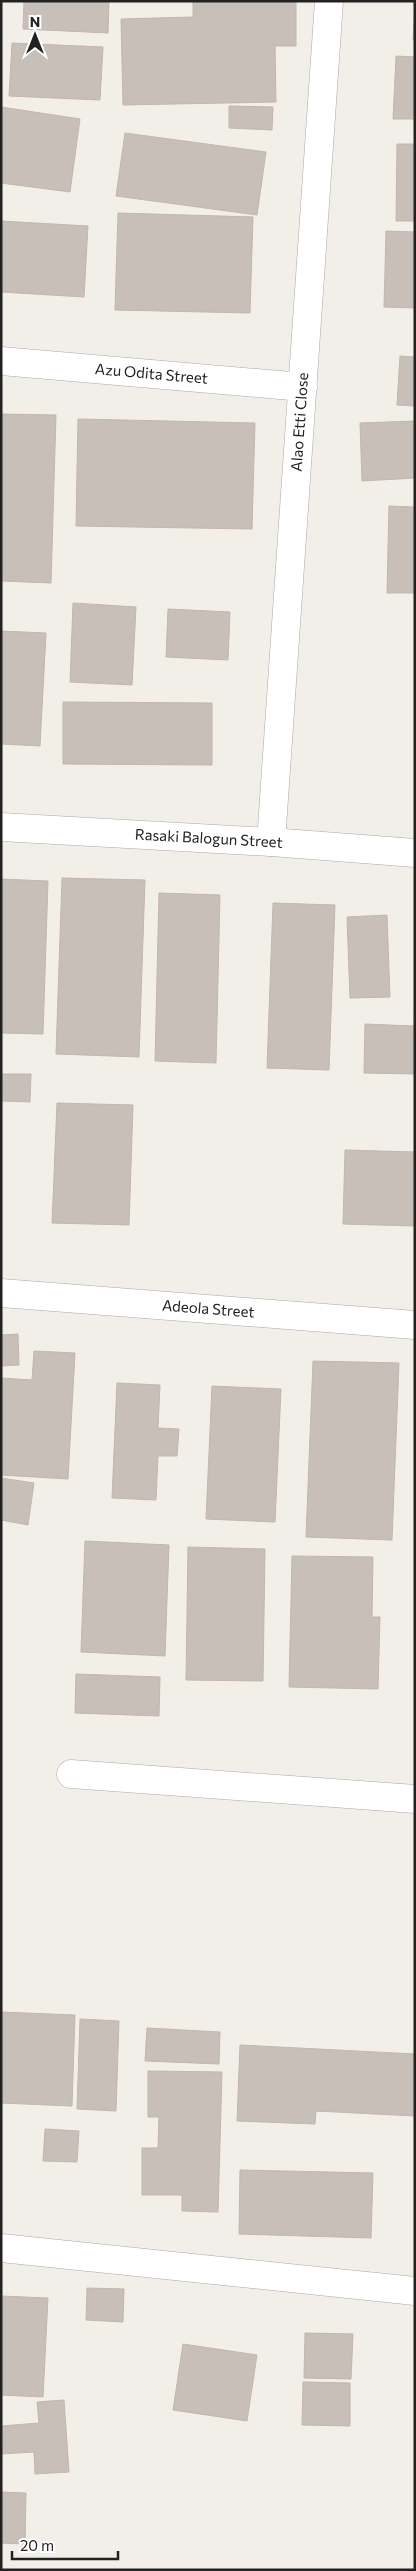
<svg xmlns="http://www.w3.org/2000/svg" width="416" height="2571" font-family="Commissioner,sans-serif">
  <style>
    .building { fill: #c7bfb8; stroke: #c4b6ab }
    .lines { fill: none; stroke-linecap: round; stroke-linejoin: round }
    .street-casing { stroke: #a9a9a9; stroke-width: 29 }
    .street { stroke: #fff; stroke-width: 28 }
    .labels { text-anchor: middle; stroke-width: 5; stroke-linejoin: round; paint-order: stroke }
    .street-label { font-size: 15px; fill: #222; stroke: #fff }
  </style>
  <rect width="100%" height="100%" fill="#f2efe9"/>
  <g class="building">
    <path d="M24,1h85l-1,32 -85,-4z"/>
    <path d="M193,1h103v45h-21l1,56 -153,3 -2,-86 72,-2z"/>
    <path d="M415,7v33h-2z"/>
    <path d="M12,43l91,4 -3,53 -91,-4z"/>
    <path d="M396,56l19,1v62h-22z"/>
    <path d="M229,106l44,1 -1,23 -43,-2z"/>
    <path d="M1,107l79,12 -10,73 -69,-9z"/>
    <path d="M125,133l141,19 -9,63 -141,-19z"/>
    <path d="M397,144h18v77h-19z"/>
    <path d="M118,213l135,4 -3,96 -135,-3z"/>
    <path d="M1,221l87,5 -4,71 -83,-5z"/>
    <path d="M386,231l29,1v76l-31,-1z"/>
    <path d="M400,356l15,1v49l-18,-1z"/>
    <path d="M1,414l55,1 -5,168 -50,-2z"/>
    <path d="M78,419l177,4 -3,106 -176,-3z"/>
    <path d="M415,421v57l-53,3 -2,-58z"/>
    <path d="M389,506l26,1v86h-28z"/>
    <path d="M73,603l63,4 -4,78 -62,-3z"/>
    <path d="M168,609l62,3 -2,48 -62,-3z"/>
    <path d="M1,631l45,2 -6,113 -39,-2z"/>
    <path d="M63,702l149,1v62l-149,-1z"/>
    <path d="M62,878l83,2 -6,177 -83,-3z"/>
    <path d="M1,879l47,2 -5,153 -42,-1z"/>
    <path d="M159,893l61,2 -4,168 -61,-2z"/>
    <path d="M273,903l62,2 -6,165 -62,-2z"/>
    <path d="M387,915l3,82 -40,1 -3,-81z"/>
    <path d="M415,999v75l-51,-1 1,-49 49,2z"/>
    <path d="M1,1074h30l-1,28 -29,-1z"/>
    <path d="M57,1103l76,2 -4,120 -77,-2z"/>
    <path d="M345,1150l70,2v74l-72,-2z"/>
    <path d="M18,1334l1,31 -18,1v-31z"/>
    <path d="M34,1351l41,2 -7,126 -67,-4v-97l31,2z"/>
    <path d="M313,1361l86,2 -7,177 -86,-3z"/>
    <path d="M117,1383l43,2 -2,43 21,1 -2,27h-19l-2,44 -44,-2z"/>
    <path d="M212,1386l69,3 -6,133 -69,-3z"/>
    <path d="M1,1478l33,5 -6,42 -27,-5z"/>
    <path d="M85,1541l84,4 -4,111 -84,-4z"/>
    <path d="M188,1547l77,2 -2,132 -77,-1z"/>
    <path d="M292,1556l81,1 -1,60h8l-2,72 -89,-2z"/>
    <path d="M76,1674l84,3 -1,39 -84,-3z"/>
    <path d="M1,2012l74,3 -3,91 -71,-3z"/>
    <path d="M80,2019l39,2 -3,90 -39,-2z"/>
    <path d="M147,2028l73,4 -1,32 -74,-3z"/>
    <path d="M240,2045l175,9v62l-99,-5 -1,13 -78,-3z"/>
    <path d="M148,2071l74,1 -4,140 -36,-1v-16h-40v-47h16l1,-31h-11z"/>
    <path d="M45,2129l34,2 -2,31 -34,-1z"/>
    <path d="M240,2170l133,3 -2,65 -132,-4z"/>
    <path d="M87,2288l37,1 -1,33 -37,-2z"/>
    <path d="M1,2296l47,2 -5,99 -42,-2z"/>
    <path d="M305,2333l48,1 -2,45 -47,-1z"/>
    <path d="M183,2344l74,11 -10,66 -74,-11z"/>
    <path d="M303,2382l47,1v43l-48,-1z"/>
    <path d="M64,2400l5,72 -34,2 -1,-22 -33,2v-28l38,-3 -2,-21z"/>
    <path d="M1,2492l25,1 -1,51 -24,-1z"/>
  </g>
  <g class="lines">
    <g class="street-casing">
      <g id="street">
        <path id="s1" d="M1,361l302,26"/>
        <path id="s2" d="M1,827l270,15 144,11"/>
        <path id="s3" d="M271,842l58,-841"/>
        <path id="s4" d="M1,1293l414,32"/>
        <path d="M71,1774l344,25"/>
        <path d="M1,2248l414,43"/>
      </g>
    </g>
    <use href="#street" class="street"/>
  </g>
  <g class="labels">
    <g class="street-label">
      <text dy="5" stroke="none"><textPath href="#s1" startOffset="151">Azu Odita Street</textPath></text>
      <text dy="5" stroke="none"><textPath href="#s3" startOffset="421">Alao Etti Close</textPath></text>
      <text dy="5" stroke="none"><textPath href="#s2" startOffset="208">Rasaki Balogun Street</textPath></text>
      <text dy="5" stroke="none"><textPath href="#s4" startOffset="208">Adeola Street</textPath></text>
    </g>
  </g>
  <rect width="416" height="2571" fill="none" stroke="#222222" stroke-width="5"/>
  <g transform="translate(35 35)" stroke="#ffffff" stroke-width="4" paint-order="stroke">
  <path d="M0-4L9 19L0 12L-9 19Z" fill="#222222"/>
  <text y="-8" font-size="14" font-weight="bold" text-anchor="middle" fill="#222222">N</text>
  </g>
  <path d="M12 2551v8h106v-8" fill="none" stroke="#222222" stroke-width="2.5"/>
  <text x="20" y="2551" font-size="15" fill="#222222" stroke="#ffffff" stroke-width="4" paint-order="stroke">20 m</text>
</svg>
